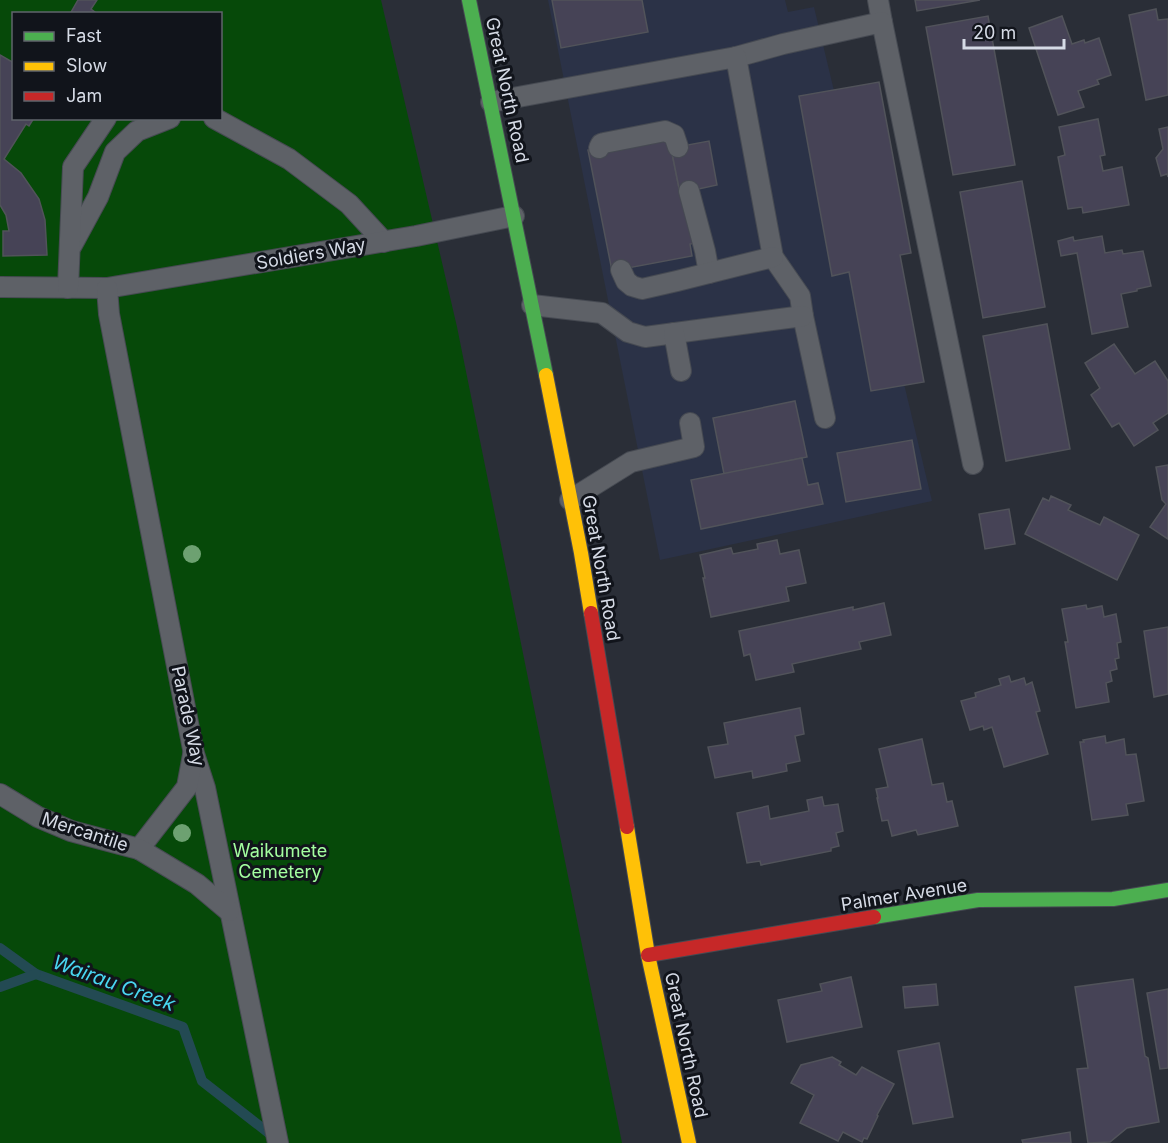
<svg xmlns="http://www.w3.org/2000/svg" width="1168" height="1143" font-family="Inter,sans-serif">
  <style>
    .built { fill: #2b3247 }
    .green { fill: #064909; fill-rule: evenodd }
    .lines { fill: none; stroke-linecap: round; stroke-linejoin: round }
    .stream { stroke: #234a53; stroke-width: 10 }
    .building { fill: #464356; stroke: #51535a; stroke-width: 1.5 }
    .lane-casing { stroke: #464a52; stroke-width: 22 }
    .fast-casing { stroke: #464a52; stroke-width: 16 }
    .slow-casing { stroke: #464a52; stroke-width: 16 }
    .jam-casing { stroke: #464a52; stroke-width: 16 }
    .lane { stroke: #5e6167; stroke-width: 20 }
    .fast { stroke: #4caf50; stroke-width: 14 }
    .slow { stroke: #ffc107; stroke-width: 14 }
    .jam { stroke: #c62828; stroke-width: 14 }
    .tree { fill: #6da171 }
    .labels { text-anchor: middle; stroke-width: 6; stroke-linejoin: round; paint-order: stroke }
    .street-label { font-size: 18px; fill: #d6dbe6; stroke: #11141b }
    .park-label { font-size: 18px; fill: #a4ffa0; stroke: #11141b }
    .water-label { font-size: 20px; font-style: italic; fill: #49d7f1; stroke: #11141b }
  </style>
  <rect width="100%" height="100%" fill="#2a2e37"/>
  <path class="built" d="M548,0h237l3,12 26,-5 118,494 -272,59z"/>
  <path class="green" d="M0,0h381l76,327 165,816h-622zM14,14h206v104h-206z"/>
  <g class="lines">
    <g class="stream">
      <path d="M0,948l36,26 147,53 19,54 68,53"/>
      <path d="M0,987l36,-13"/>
    </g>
  </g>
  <g class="building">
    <path d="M78,0h19l-6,9 4,3v2h-25z"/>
    <path d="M552,0h90l6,32 -87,16z"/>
    <path d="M915,0h65l-63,11z"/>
    <path d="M1156,9l2,11 10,-1v76l-22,5 -17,-85z"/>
    <path d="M988,16l27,149 -62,10 -27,-148z"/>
    <path d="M1062,16l10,28 12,-4 1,3 14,-5 12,37 -14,5 2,4 -21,7 6,16 -26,8 -29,-87z"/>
    <path d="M0,55l14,8v55h20l-5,8 -3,-2 -22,35 17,14 18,26 6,21 2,35 -44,1v-25h6l-3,-16 -6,-10z"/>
    <path d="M879,82l32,171 -11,2 24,127 -53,9 -22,-119 -17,4 -33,-180z"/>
    <path d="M1098,119l7,36 -5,1 3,15 19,-4 7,38 -46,8 -1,-6 -14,2 -10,-52 7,-2 -6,-28z"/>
    <path d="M1168,127v50l-1,-3 -6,2 -5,-18 7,-9 -4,-20z"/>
    <path d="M668,134l12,59 16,50 -6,1 2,12 -80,15 -24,-121z"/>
    <path d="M709,141l8,44 -37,8 -9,-45z"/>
    <path d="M1022,181l23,126 -62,11 -23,-126z"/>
    <path d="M1102,236l3,17 17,-3 1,4 20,-3 8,35 -14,3v2l-16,3 7,33 -36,7 -15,-81 -16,3 -3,-15 15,-4 1,4z"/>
    <path d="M1047,324l23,125 -64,12 -23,-125z"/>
    <path d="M1114,344l21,30 20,-13 13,20v32l-15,10 5,7 -24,16 -15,-23 -7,4 -21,-32 9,-7 -15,-25z"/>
    <path d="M795,401l12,56 -83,17 -11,-56z"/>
    <path d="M912,440l9,49 -75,13 -9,-49z"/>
    <path d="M802,458l6,27 10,-2 5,21 -122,25 -10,-49z"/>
    <path d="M1168,465v74l-18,-12 16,-23 -4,-4 -6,-33z"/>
    <path d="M1051,496l20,9 -3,5 32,15 4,-8 35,18 -22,45 -92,-46 18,-36 6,3z"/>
    <path d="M1009,509l6,35 -30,5 -6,-35z"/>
    <path d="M777,540l3,14 19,-4 7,33 -20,4 3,14 -78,16 -8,-39h2l-5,-23 31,-7 2,6 25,-5 -1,-5z"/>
    <path d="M884,603l7,32 -32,7 2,7 -69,15 2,8 -38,8 -6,-26 -6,2 -5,-25 114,-24v3z"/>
    <path d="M1086,605l1,4 15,-3 2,11 12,-3 5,28 -4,1 2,15 -4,1 2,10 -7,2 2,10 -6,2 3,19 -33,6 -11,-66h3l-6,-33z"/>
    <path d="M1168,627v67l-14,3 -10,-66z"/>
    <path d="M1009,676l2,6 13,-4 2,7 6,-3 8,29 -4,1 12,42 -44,13 -12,-40 -8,3 -1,-4 -13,4 -9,-29 15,-4 -1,-4 26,-8 -2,-6z"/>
    <path d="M800,708l4,26 -9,2 5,25 -14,3 1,7 -34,7 -1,-7 -37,7 -7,-31 20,-3 -4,-21z"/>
    <path d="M1105,736l1,7 18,-4 2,16 10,-1 8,47 -18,3 2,11 -36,5 -12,-78h4l-1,-2z"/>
    <path d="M922,739l10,46 11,-2 4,19 5,-1 6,25 -40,9 -2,-5 -24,6 -4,-16 -6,1 -5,-23h1l-2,-9 12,-2 -9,-38z"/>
    <path d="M822,797l2,9 14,-2 5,27 -7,2 3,13 -8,2v3l-70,14 -1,-4 -13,2 -10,-50 31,-7 2,13 39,-8 -2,-11z"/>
    <path d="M851,977l11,50 -75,15 -9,-42 44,-9 -2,-7z"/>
    <path d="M1133,979l12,77 3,2 11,64 -32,6 -17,14 -22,1 -11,-74 11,-1 -13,-81z"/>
    <path d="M936,984l2,21 -33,3 -2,-21z"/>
    <path d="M1168,989v79l-8,1 -13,-76z"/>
    <path d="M939,1043l14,74 -40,7 -15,-73z"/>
    <path d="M832,1057l9,5 -2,3 17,10 6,-8 32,17 -17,31 1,1 -11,23 -3,-1 -2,4 -19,-10 -5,9 -38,-18 14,-28 -23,-12 10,-18z"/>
    <path d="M1070,1132l1,11h-48l-1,-3z"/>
  </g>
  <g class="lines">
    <g class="lane-casing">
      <g id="lane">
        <path d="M878,0l4,22"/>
        <path d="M736,57l47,-13 99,-22 91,442"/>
        <path d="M491,102l245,-45 37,200 27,39 3,20 22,102"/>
        <path d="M214,118l75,41 60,45 35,38"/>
        <path d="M599,148l2,-4 3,-1 61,-12 9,4 4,12"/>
        <path d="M689,191l16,60 4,22"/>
        <path d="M72,245l26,-48 17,-45 22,-21 33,-13"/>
        <path d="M621,270l5,11 6,5 10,3 35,-8 96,-24"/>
        <path d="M0,287l107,1 309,-52 98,-20"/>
        <path d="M68,288l5,-121 33,-49"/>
        <path d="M107,288l2,26 85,440 11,34 73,355"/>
        <path d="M532,305l70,8 26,19 17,5 158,-21"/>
        <path d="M674,333l7,38"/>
        <path d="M570,500l61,-38 63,-15 -4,-24"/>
        <path d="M0,794l38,23 33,14 68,18 48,-62 6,-32"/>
        <path d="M139,849l58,35 32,27"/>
      </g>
    </g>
    <g class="fast-casing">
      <g id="fast">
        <path d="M469,0l77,375"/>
        <path d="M874,917l104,-17 135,-1 55,-9"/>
      </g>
    </g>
    <g class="slow-casing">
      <g id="slow">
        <path d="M546,375l35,178 10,60"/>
        <path d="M627,827l21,128 41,188"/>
      </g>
    </g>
    <g class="jam-casing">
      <g id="jam">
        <path d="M591,613l36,214"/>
        <path d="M648,955l226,-38"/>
      </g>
    </g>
    <use href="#lane" class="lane"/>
    <use href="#fast" class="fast"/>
    <use href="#slow" class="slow"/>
    <use href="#jam" class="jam"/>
  </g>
  <g class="tree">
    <circle cx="192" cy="554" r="9"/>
    <circle cx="182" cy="833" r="9"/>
  </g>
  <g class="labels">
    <g class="street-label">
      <text transform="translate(507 90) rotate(78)" y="6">Great North Road</text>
      <text transform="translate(311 254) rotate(-10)" y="6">Soldiers Way</text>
      <text transform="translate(601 568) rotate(80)" y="6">Great North Road</text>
      <text transform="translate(188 716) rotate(78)" y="6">Parade Way</text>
      <text transform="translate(85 832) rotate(18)" y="6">Mercantile</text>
      <text transform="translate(904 895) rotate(-9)" y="6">Palmer Avenue</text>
      <text transform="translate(686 1045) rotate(78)" y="6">Great North Road</text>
    </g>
    <g class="park-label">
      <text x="280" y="857">Waikumete<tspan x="280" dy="21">Cemetery</tspan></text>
    </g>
    <g class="water-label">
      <text transform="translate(114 983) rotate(20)" y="7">Wairau Creek</text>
    </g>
  </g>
  <rect x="12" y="12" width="210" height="108" fill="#11141b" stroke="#60646c" stroke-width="1.5"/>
  <rect x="24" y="32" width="30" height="9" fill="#4caf50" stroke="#60646c" stroke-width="1.5"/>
  <text x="66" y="42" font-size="18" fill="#d6dbe6">Fast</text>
  <rect x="24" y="62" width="30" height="9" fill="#ffc107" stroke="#60646c" stroke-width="1.5"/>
  <text x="66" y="72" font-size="18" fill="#d6dbe6">Slow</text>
  <rect x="24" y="92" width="30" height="9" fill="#c62828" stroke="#60646c" stroke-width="1.5"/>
  <text x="66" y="102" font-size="18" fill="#d6dbe6">Jam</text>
  <path d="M964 39v9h100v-9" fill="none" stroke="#d6dbe6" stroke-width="3"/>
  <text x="973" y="39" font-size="18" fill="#d6dbe6" stroke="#11141b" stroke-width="4.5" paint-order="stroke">20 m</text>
</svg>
